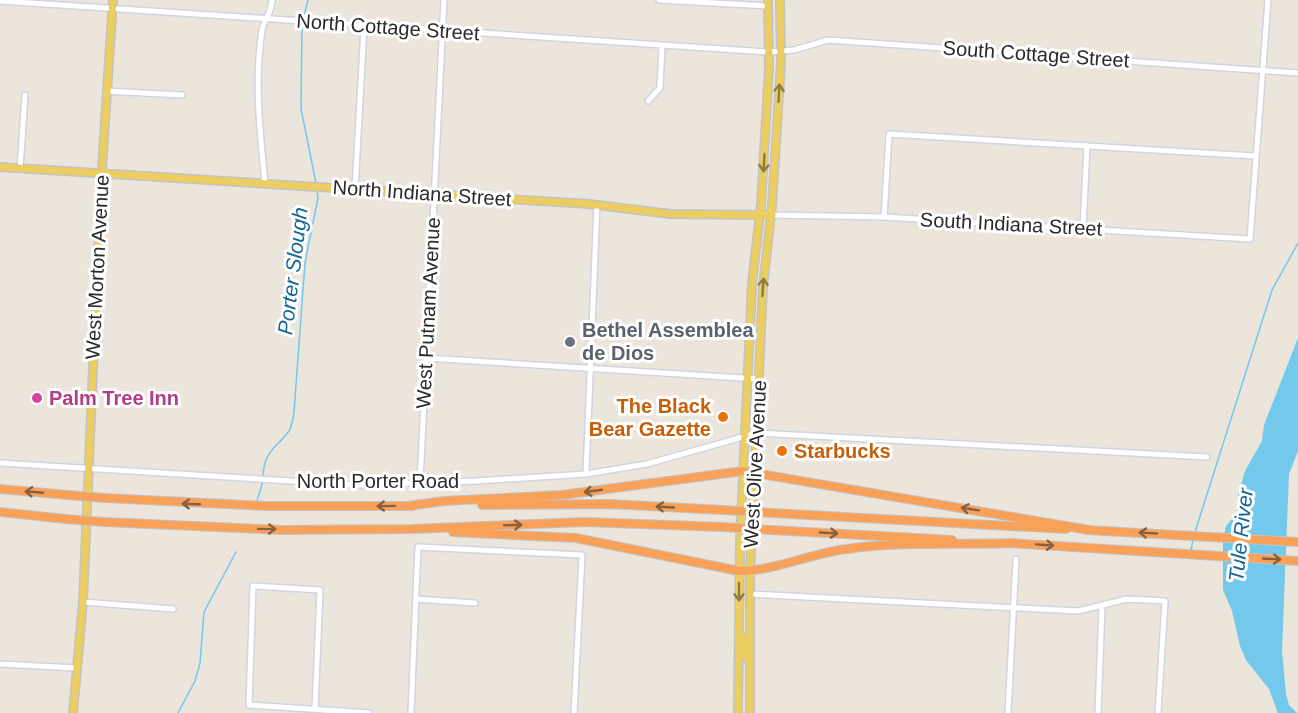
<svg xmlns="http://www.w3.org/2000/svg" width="1298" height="713" font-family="Helvetica,sans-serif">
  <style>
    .water { fill: #72c9eb }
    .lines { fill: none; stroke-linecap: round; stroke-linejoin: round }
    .stream { stroke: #72c9eb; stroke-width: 1.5 }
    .minor-casing { stroke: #d1d4e2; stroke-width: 8 }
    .major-casing { stroke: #c3c3c3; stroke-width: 10 }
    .highway-casing { stroke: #c3c3c3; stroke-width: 10 }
    .minor { stroke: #fff; stroke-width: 5 }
    .major { stroke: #eccd60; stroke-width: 7 }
    .highway { stroke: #f9a159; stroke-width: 8 }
    .highway-bridge-casing { stroke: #c3c3c3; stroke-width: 10; stroke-linecap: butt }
    .highway-bridge { stroke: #f9a159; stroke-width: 8 }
    .oneway { stroke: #8b7c45 }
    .oneway2 { stroke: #87603f }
    .worship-dot { fill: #6b7280; stroke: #fff; stroke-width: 2 }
    .hotel-dot { fill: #d1479c; stroke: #fff; stroke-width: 2 }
    .food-dot { fill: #e8710a; stroke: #fff; stroke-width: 2 }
    .labels { text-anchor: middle; stroke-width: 6; stroke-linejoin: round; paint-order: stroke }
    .street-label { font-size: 20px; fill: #2a2a2a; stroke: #fff }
    .worship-label { font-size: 20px; font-weight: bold; fill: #5b616d; stroke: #fff; text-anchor: start }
    .hotel-label { font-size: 20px; font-weight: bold; fill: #b23c85; stroke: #fff; text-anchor: start }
    .food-label { font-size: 20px; font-weight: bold; fill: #c56008; stroke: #fff; text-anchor: end }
    .water-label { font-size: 21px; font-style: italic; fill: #116696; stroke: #fff }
  </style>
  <rect width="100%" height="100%" fill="#ebe5dc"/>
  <path class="water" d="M1298,338v113l-9,23 -7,177 4,43 3,11 8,8h-19l-9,-24 -23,-29 -6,-14 -8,-35 -9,-21v-49l3,-15 12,-14v-17l7,-24 17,-30 2,-16z"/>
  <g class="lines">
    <g class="stream">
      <path d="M303,20l5,-20"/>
      <path d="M302,24l-1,85 15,74"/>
      <path d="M263,477c1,-27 13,-28 26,-46 3,-5 4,-13 5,-19l11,-149 13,-65 -1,-8"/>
      <path d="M257,501l6,-20"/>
      <path d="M1195,532l77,-242 26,-47"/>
      <path d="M1191,550l2,-10"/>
      <path d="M178,713l17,-32 5,-18 4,-51 32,-60"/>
    </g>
    <g class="minor-casing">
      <g id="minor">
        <path d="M659,0l109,6"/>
        <path d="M0,1l769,51 25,-2 34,-10 470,33"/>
        <path d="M106,91l76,4"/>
        <path d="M648,101l12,-13 2,-43"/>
        <path d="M20,169l5,-74"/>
        <path d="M265,183c-5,-51 -11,-102 -3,-153 2,-11 9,-15 10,-30"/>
        <path d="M355,189l9,-162"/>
        <path d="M772,215l112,2 366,22 18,-239"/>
        <path d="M884,217l5,-83 366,22"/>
        <path d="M1083,228l4,-82"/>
        <path d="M426,358l333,21"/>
        <path d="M0,463l357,22 119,-4 110,-7 61,-10 110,-31 450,24"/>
        <path d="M586,474l11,-269"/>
        <path d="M420,482l24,-482"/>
        <path d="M750,594l328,17 49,-12 38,2 -7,112"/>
        <path d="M416,599l59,4"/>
        <path d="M83,602l90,7"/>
        <path d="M0,664l77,4"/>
        <path d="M315,709l5,-119 -67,-4 -4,119 120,8"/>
        <path d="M411,713l7,-166 164,8 -8,158"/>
        <path d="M1008,713l8,-154"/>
        <path d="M1098,713l4,-107"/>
      </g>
    </g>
    <g class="major-casing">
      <g id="major">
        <path d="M0,167l589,37 81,10 102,1"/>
        <path d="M739,635l4,2 2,18 5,7"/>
        <path d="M73,713l10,-111 18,-419 12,-183"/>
        <path d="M738,713l2,-172 12,-257 9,-80 8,-135 -1,-69"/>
        <path d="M750,713v-143l13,-284 9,-81 9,-142 -1,-63"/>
      </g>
    </g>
    <g class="highway-casing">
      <g id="highway">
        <path d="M0,489l68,6"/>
        <path d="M105,498l161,8h147"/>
        <path d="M482,505l128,-1 113,6"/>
        <path d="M408,506l36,-5 118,-6 181,-24 346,59"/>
        <path d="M0,512l66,7"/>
        <path d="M772,513l294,16"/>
        <path d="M104,522l178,8 130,-1 173,-7 138,5"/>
        <path d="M771,530l181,10"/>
        <path d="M1087,530l211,12"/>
        <path d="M453,532l123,6 163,33c35,0 73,-18 108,-22 55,-8 111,-4 166,-6"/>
        <path d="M1009,543l289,18"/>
      </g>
    </g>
    <use href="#minor" class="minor"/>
    <use href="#major" class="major"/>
    <use href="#highway" class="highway"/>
    <g class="highway-bridge-casing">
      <g id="highway-bridge">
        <path d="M68,495l37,3"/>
        <path d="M723,510l49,3"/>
        <path d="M66,519l38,3"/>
        <path d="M723,527l48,3"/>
      </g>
    </g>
    <use href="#highway-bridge" class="highway-bridge"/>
  </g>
  <defs><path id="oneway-shaft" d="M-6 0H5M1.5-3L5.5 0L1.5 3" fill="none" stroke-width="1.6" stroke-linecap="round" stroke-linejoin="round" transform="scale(1.5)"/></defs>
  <g class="oneway">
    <use href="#oneway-shaft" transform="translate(779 93) rotate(-87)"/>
    <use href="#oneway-shaft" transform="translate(764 163) rotate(93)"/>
    <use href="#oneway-shaft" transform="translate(763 287) rotate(-86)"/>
    <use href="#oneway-shaft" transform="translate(739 592) rotate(90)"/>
  </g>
  <g class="oneway2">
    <use href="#oneway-shaft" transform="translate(593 491) rotate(172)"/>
    <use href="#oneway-shaft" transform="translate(34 492) rotate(-175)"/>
    <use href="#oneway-shaft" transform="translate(191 504) rotate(-178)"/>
    <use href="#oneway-shaft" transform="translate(386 506) rotate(179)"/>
    <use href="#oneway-shaft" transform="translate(665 507) rotate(-177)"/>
    <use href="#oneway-shaft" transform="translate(970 509) rotate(-171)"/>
    <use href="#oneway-shaft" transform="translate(513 525) rotate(-2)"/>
    <use href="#oneway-shaft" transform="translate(267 529) rotate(1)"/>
    <use href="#oneway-shaft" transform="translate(829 533) rotate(3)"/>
    <use href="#oneway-shaft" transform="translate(1148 533) rotate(-177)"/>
    <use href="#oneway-shaft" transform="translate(1045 545) rotate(4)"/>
    <use href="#oneway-shaft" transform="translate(1272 559) rotate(3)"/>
  </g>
  <circle class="worship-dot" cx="570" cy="342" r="6"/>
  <circle class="hotel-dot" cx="37" cy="398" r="6"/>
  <g class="food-dot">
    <circle cx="723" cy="417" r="6"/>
    <circle cx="782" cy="451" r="6"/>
  </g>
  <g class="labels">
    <g class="street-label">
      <text transform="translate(388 27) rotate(4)" y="7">North Cottage Street</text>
      <text transform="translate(1036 54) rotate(4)" y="7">South Cottage Street</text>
      <text transform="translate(422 193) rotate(4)" y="7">North Indiana Street</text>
      <text transform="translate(1011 224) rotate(3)" y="7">South Indiana Street</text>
      <text transform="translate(97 267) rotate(-87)" y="7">West Morton Avenue</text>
      <text transform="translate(428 313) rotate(-87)" y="7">West Putnam Avenue</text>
      <text transform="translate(755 464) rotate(-87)" y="7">West Olive Avenue</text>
      <text x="378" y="488">North Porter Road</text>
    </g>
    <g class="worship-label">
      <text x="582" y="337">Bethel Assemblea<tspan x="582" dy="23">de Dios</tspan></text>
    </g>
    <g class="hotel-label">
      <text x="49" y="405">Palm Tree Inn</text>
    </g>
    <g class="food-label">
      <text x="711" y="413">The Black<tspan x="711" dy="23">Bear Gazette</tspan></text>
      <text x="794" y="458" text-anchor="start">Starbucks</text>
    </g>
    <g class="water-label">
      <text transform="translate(293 271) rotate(-83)" y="7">Porter Slough</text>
      <text transform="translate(1241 535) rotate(-84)" y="7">Tule River</text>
    </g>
  </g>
</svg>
